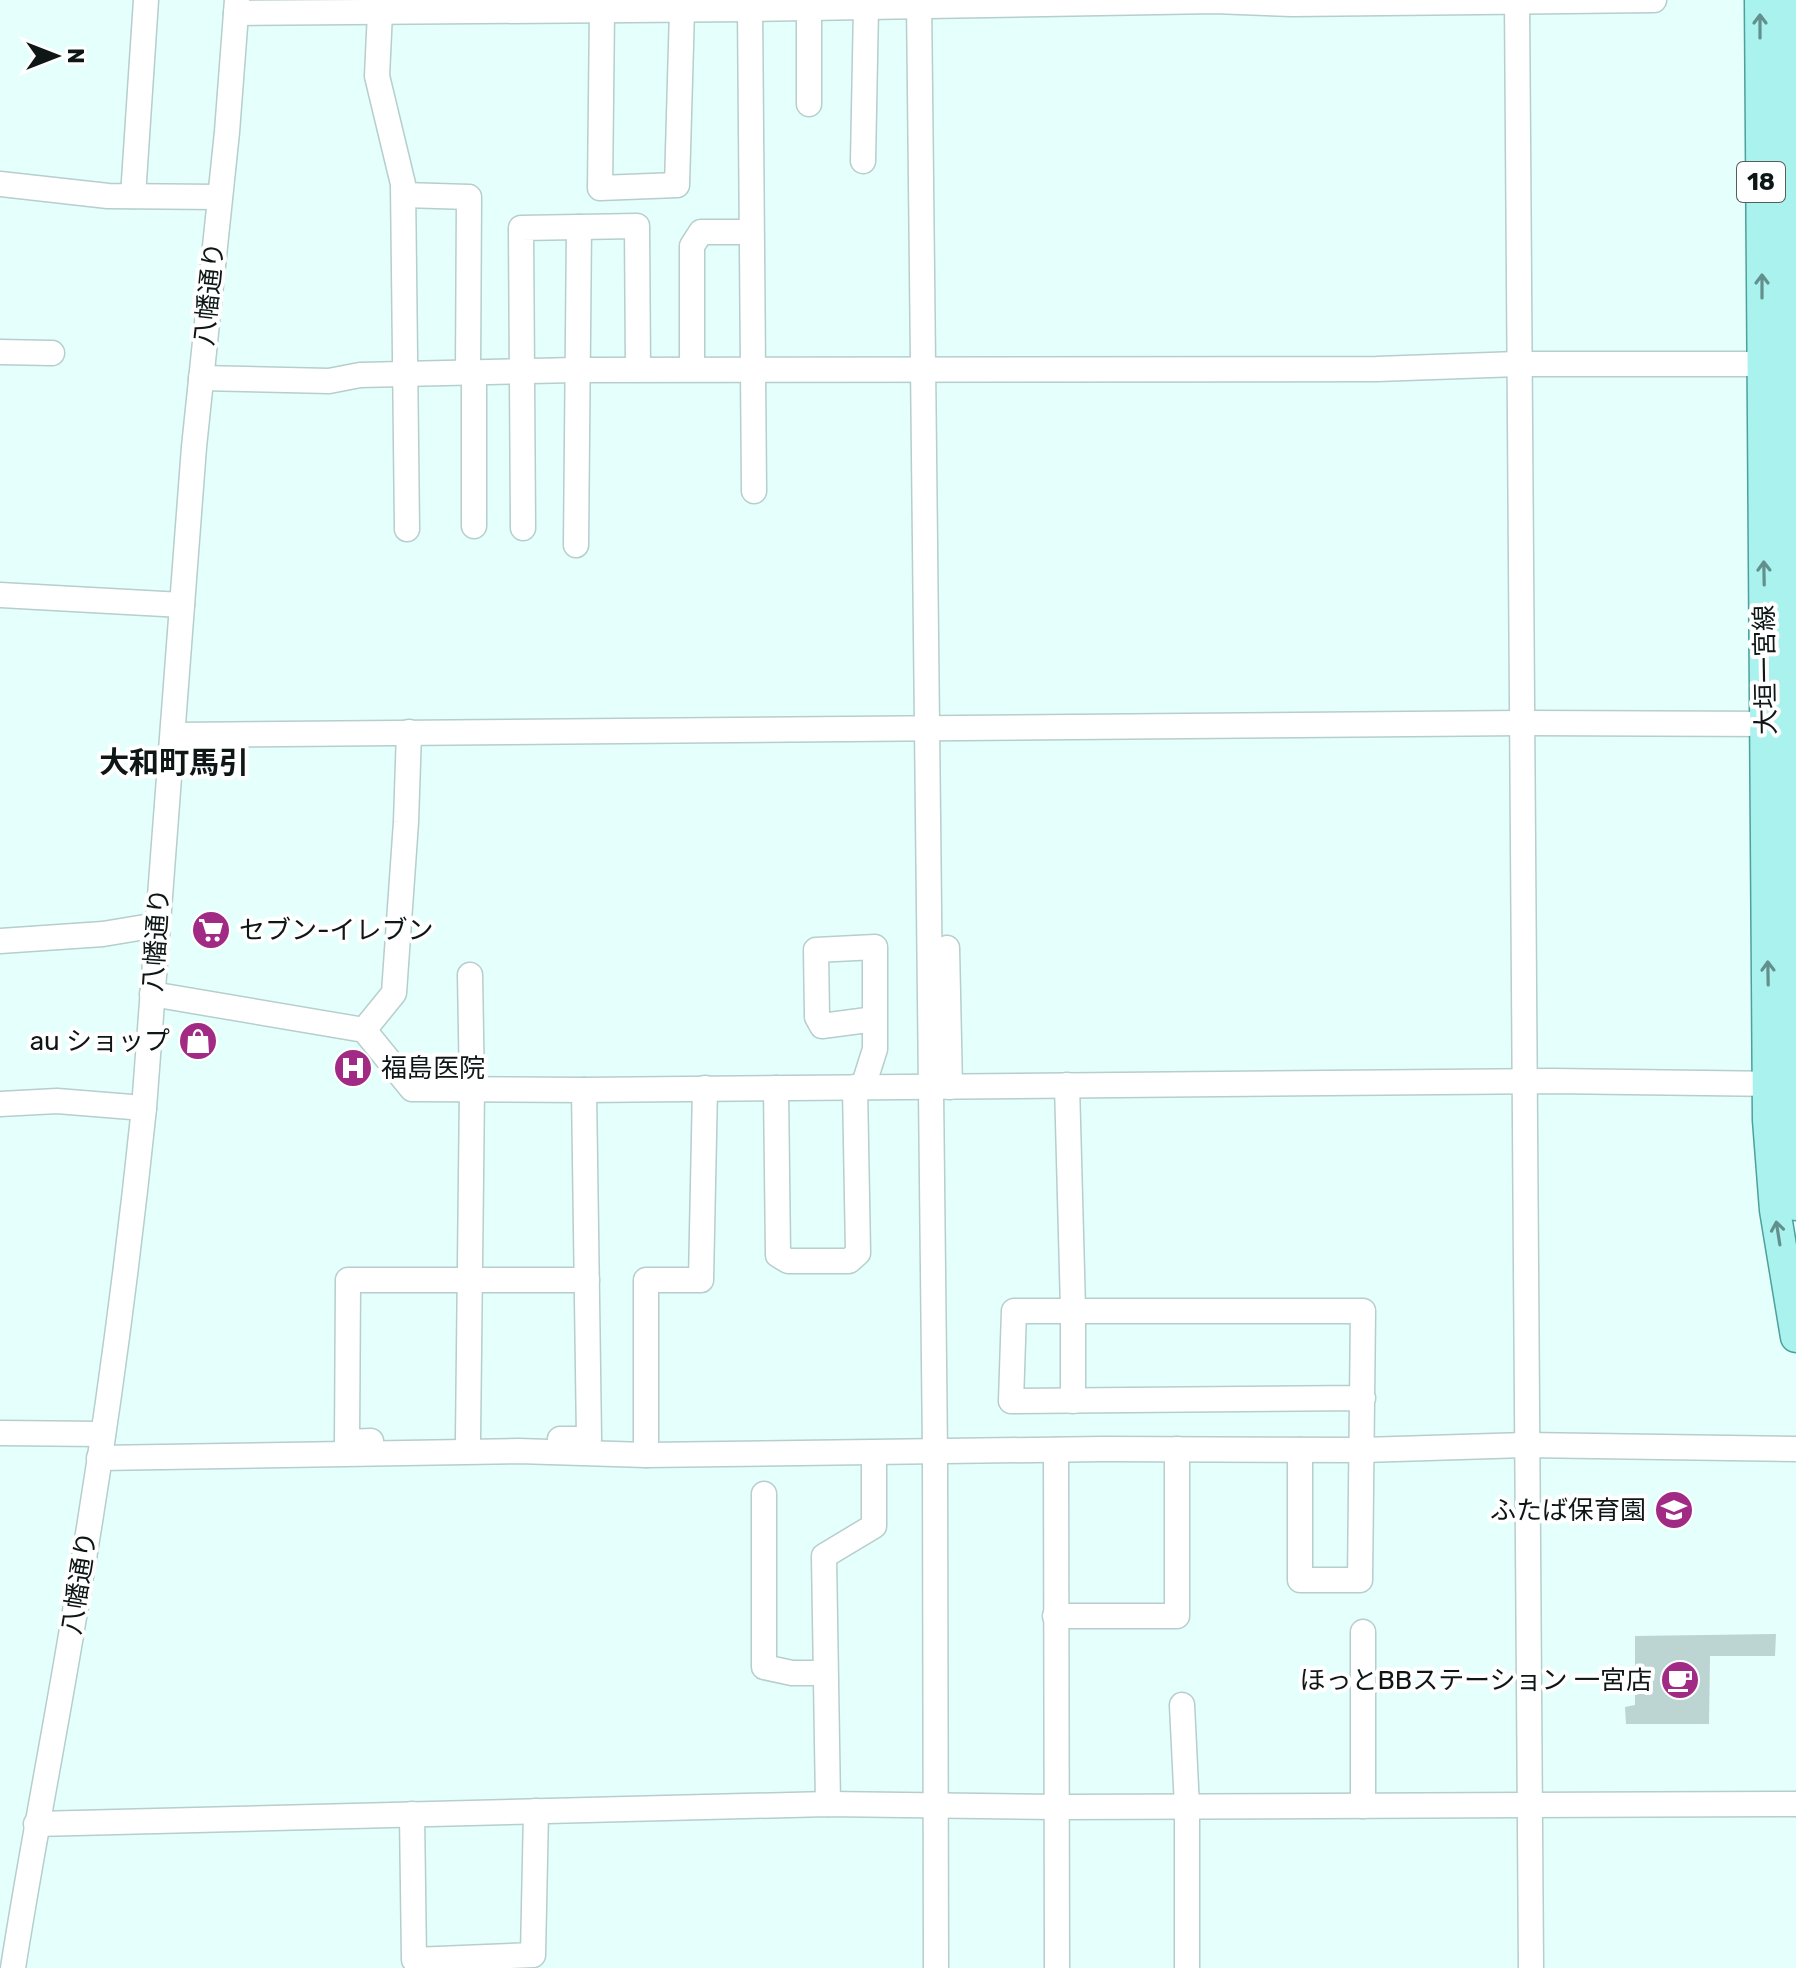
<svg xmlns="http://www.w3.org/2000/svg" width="1796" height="1968" font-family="Rubik,'Noto Sans JP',sans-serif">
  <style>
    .building { fill: #bcd4d2 }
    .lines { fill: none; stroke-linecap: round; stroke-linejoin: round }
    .minor-casing { stroke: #b6cecc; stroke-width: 27 }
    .major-casing { stroke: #4ea09b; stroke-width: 33 }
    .minor { stroke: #fff; stroke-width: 24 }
    .major { stroke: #a9f2ee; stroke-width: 30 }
    .oneway { stroke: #638f8d }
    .labels { text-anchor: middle; stroke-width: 8; stroke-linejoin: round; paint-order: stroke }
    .shield { fill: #fff; stroke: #565d5c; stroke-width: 2 }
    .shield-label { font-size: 24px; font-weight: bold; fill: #0e1716 }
    .street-label { font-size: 26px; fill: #0e1716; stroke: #fff }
    .poi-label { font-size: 26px; fill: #0e1716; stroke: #fff; text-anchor: end }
    .quarter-label { font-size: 30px; font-weight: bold; fill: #0e1716; stroke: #fff }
  </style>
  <rect width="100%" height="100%" fill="#e5fffc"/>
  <path class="building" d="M1776,1634l-1,22h-65l-1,68h-83l-1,-17 10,-2v-69z"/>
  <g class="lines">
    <g class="minor-casing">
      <g id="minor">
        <path d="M919,0l16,1453 1,515"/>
        <path d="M1517,0l14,1968"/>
        <path d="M809,8v96"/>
        <path d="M750,9l4,482"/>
        <path d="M602,10l-2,178 77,-3 5,-175"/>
        <path d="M380,12l-3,64 26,108 4,345"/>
        <path d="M236,13l514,-4 464,-8 78,3 362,-4"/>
        <path d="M863,161l3,-154"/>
        <path d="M0,184l108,12 111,1"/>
        <path d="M404,195l65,2 -1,175"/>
        <path d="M133,196l13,-196"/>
        <path d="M0,352l52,1"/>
        <path d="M692,369v-123l9,-14h50"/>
        <path d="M201,378l128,3 31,-6 216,-5 801,-1 141,-5h244"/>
        <path d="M474,526v-154"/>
        <path d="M523,528l-2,-300 116,-2 1,143"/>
        <path d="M576,545l3,-318"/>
        <path d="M0,595l182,10"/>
        <path d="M174,735l1348,-12 260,1"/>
        <path d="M0,941l103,-7 54,-9"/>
        <path d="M947,948l3,139"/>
        <path d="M152,994l212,36 48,59 172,1 968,-9 234,3"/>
        <path d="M364,1030l30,-37 12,-171 3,-90"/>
        <path d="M1067,1085l6,224v92"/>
        <path d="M863,1087l12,-38v-102l-59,3 1,67 5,9 53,-7"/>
        <path d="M776,1088l2,167 10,6h61l9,-8 -3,-166"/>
        <path d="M0,1104l57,-3 87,7"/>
        <path d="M0,1433l103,1"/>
        <path d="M468,1438l4,-349 -2,-114"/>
        <path d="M560,1439h29l-5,-349"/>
        <path d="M371,1441l-24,1 1,-162h239"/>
        <path d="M1056,1450l1,518"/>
        <path d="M1300,1450v130h60l3,-269h-349l-3,90 352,-3"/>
        <path d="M646,1455v-175h55l4,-192"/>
        <path d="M99,1458l419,-7 128,4 457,-6 260,1 163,-5 270,4"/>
        <path d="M764,1494v173l28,6h32"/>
        <path d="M1055,1616h122v-167"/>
        <path d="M1363,1632v174"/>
        <path d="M1182,1705l5,102v161"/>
        <path d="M828,1804l-4,-248 50,-30v-73"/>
        <path d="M412,1814l2,146 119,-5 3,-144"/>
        <path d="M36,1824l792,-20 229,3 739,-3"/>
        <path d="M13,1968c18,-115 41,-230 60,-345 30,-171 53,-342 71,-515l50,-661 33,-315 10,-132"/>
      </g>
    </g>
    <g class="major-casing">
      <g id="major">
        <path d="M1760,0l8,1120 7,90 21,127"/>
        <path d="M1783,0l8,1084 5,121"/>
      </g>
    </g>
    <use href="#minor" class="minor"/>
    <use href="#major" class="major"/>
  </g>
  <defs><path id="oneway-shaft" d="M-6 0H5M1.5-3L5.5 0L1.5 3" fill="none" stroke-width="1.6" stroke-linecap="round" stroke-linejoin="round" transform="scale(2)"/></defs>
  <g class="oneway">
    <use href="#oneway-shaft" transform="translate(1760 26) rotate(-90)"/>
    <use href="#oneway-shaft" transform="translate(1762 286) rotate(-90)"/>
    <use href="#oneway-shaft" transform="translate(1764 573) rotate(-91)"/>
    <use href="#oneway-shaft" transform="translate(1768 973) rotate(-91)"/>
    <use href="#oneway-shaft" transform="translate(1778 1233) rotate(-99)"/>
  </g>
  <defs>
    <g id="supermarket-disc" transform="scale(2)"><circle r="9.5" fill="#a12b84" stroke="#fff"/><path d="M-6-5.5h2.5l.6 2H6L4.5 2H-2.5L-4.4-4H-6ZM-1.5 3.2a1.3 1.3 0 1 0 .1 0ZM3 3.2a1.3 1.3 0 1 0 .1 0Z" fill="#fff"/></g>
    <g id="shop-disc" transform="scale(2)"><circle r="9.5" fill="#a12b84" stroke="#fff"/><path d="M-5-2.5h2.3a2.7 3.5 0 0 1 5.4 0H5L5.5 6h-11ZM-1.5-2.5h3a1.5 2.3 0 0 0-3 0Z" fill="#fff"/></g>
    <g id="hospital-disc" transform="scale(2)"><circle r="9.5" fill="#a12b84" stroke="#fff"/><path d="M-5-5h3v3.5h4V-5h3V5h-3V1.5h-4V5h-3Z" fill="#fff"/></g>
    <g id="school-disc" transform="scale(2)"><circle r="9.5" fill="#a12b84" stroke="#fff"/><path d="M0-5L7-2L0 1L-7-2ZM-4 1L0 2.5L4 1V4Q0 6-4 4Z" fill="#fff"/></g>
    <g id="cafe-disc" transform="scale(2)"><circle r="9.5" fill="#a12b84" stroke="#fff"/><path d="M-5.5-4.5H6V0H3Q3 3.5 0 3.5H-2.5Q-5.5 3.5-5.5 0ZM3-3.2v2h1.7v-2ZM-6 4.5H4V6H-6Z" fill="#fff"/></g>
  </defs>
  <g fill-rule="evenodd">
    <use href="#supermarket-disc" x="211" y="930"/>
    <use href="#shop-disc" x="198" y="1041"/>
    <use href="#hospital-disc" x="353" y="1068"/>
    <use href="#school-disc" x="1674" y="1510"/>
    <use href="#cafe-disc" x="1680" y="1680"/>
  </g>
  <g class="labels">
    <rect class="shield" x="1737" y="162" width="48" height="40" rx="6"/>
    <g class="shield-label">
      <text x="1761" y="190">18</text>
    </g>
    <g class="street-label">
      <text transform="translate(209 294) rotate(-84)" y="9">八幡通り</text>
      <text transform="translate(1765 670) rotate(-91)" y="9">大垣一宮線</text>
      <text transform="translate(156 940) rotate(-86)" y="9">八幡通り</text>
      <text transform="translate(79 1583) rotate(-81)" y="9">八幡通り</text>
    </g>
    <g class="poi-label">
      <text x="239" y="939" text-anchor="start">セブン-イレブン</text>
      <text x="170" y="1050">au ショップ</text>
      <text x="381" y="1077" text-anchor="start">福島医院</text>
      <text x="1646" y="1519">ふたば保育園</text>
      <text x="1652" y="1689">ほっとBBステーション 一宮店</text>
    </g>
    <g class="quarter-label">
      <text x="174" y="773">大和町馬引</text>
    </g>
  </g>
  <g transform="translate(56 56) rotate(90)" stroke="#ffffff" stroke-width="6" paint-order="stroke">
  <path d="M0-6L14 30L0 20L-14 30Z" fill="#0e1716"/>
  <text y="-12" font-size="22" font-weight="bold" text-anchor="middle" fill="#0e1716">N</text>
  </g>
</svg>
